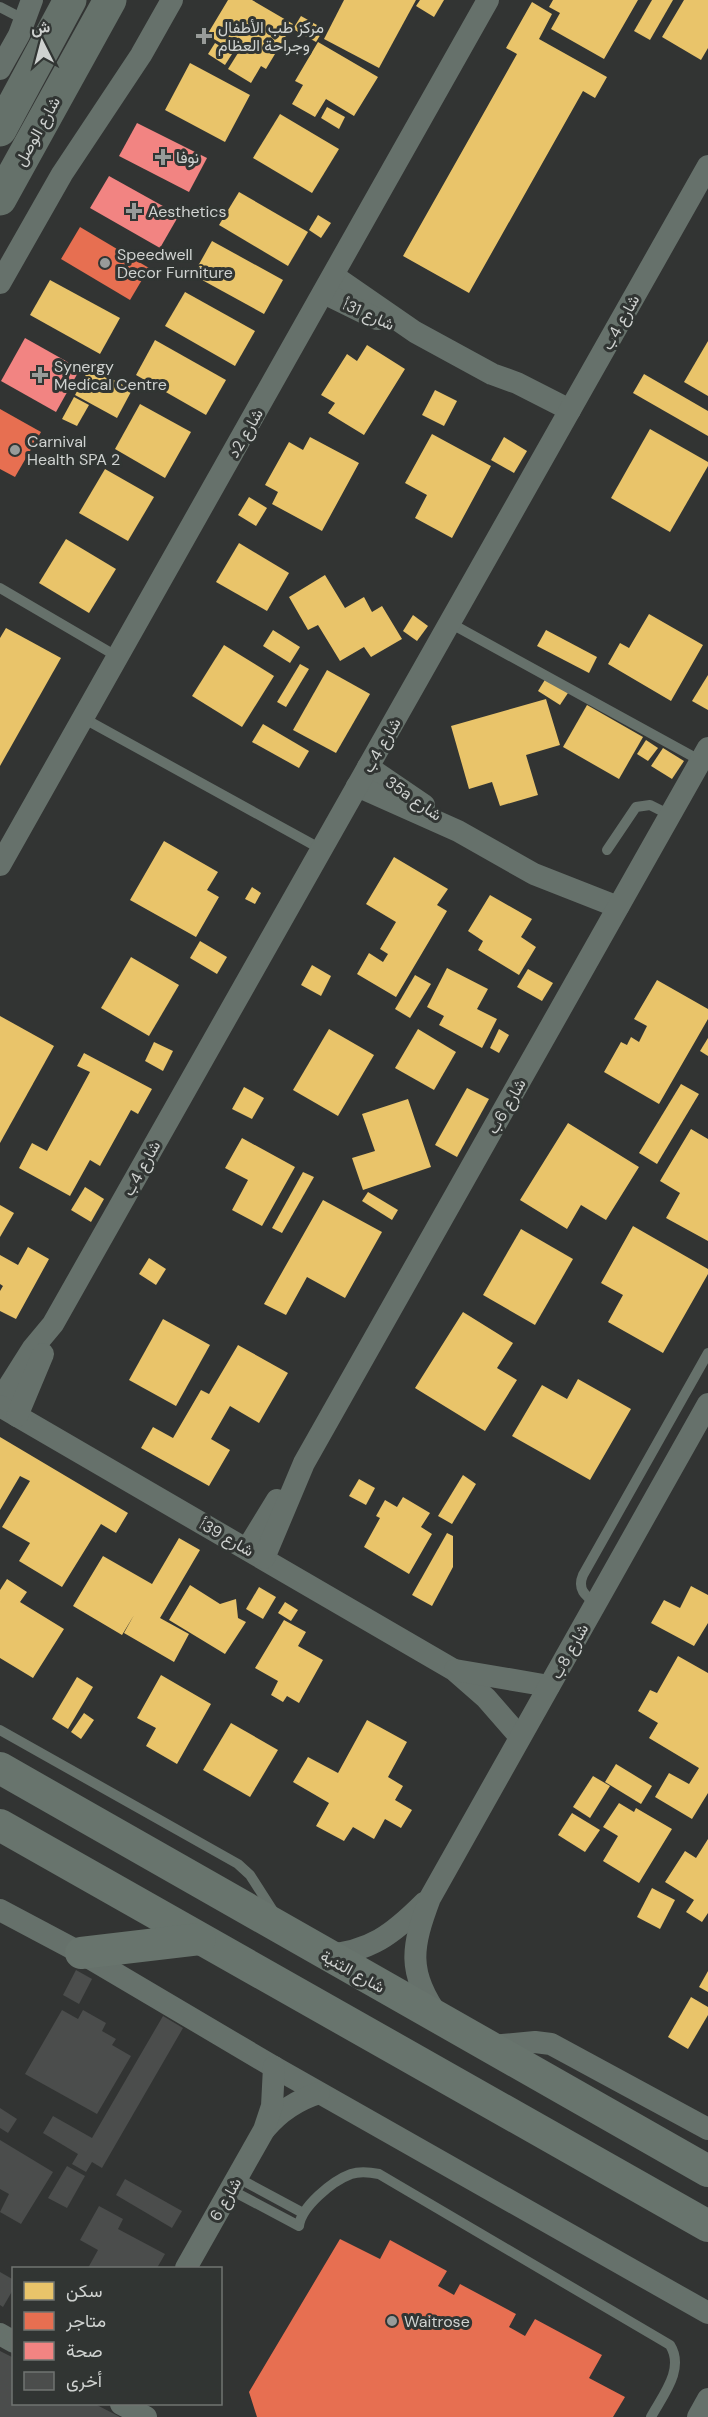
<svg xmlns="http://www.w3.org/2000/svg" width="708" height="2417" font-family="'DM Sans',Vazirmatn,sans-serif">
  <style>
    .homes { fill: #e9c46a }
    .shops { fill: #e76f51 }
    .health { fill: #f28482 }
    .building { fill: #4b4d4c }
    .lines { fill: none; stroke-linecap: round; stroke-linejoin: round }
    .service { stroke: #66716b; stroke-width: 10 }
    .minor { stroke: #66716b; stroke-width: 22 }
    .secondary { stroke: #68746d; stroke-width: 32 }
    .primary { stroke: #65716a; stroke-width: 33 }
    .poi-dot { fill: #989b99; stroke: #313533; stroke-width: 2 }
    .labels { text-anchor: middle; stroke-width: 6; stroke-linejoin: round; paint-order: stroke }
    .poi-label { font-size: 16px; fill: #cfd2d0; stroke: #313533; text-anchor: start }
    .street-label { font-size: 16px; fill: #cfd2d0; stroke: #313533 }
  </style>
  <rect width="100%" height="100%" fill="#323433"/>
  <g class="homes">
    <path d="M228,0h24l41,24 -27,45 -5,-3 -10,17 -23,-14 10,-16 -31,-18z"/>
    <path d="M344,0h72l-37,68 -55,-29z"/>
    <path d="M420,0h24l-10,17 -18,-11z"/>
    <path d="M553,0h85l-34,59 -53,-30 9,-16 -11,-6z"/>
    <path d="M652,0h21l-23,40 -16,-9z"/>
    <path d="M684,0h24v48l-7,12 -39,-23z"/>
    <path d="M532,2l20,12 -13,25 68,38 -12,21 -12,-7 -114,202 -66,-37 114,-202 -11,-6z"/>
    <path d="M301,16l23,13 -8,13 -23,-13z"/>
    <path d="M318,42l60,35 -24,39 -28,-17 -11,18 -23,-13 11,-19 -8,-4z"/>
    <path d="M215,43l17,11 -7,11 -17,-11z"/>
    <path d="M190,63l60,32 -25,47 -60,-32z"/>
    <path d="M327,107l18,10 -6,12 -18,-11z"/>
    <path d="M280,114l59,35 -27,44 -59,-35z"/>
    <path d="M239,192l69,40 -20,34 -69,-41z"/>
    <path d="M318,215l13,8 -10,15 -12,-8z"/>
    <path d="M212,241l71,39 -19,34 -71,-39z"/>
    <path d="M50,280l70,38 -20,36 -70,-39z"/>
    <path d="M185,292l70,39 -20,35 -70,-40z"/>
    <path d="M155,340l71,40 -20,35 -70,-40z"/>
    <path d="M708,341v55l-24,-14z"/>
    <path d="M367,345l38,24 -41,66 -36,-22 7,-10 -14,-8 26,-41 10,7z"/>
    <path d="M90,367l42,23 -15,28 -42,-23z"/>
    <path d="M644,374l64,37v25l-75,-43z"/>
    <path d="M435,390l22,11 -13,25 -22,-11z"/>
    <path d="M74,397l15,8 -12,21 -15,-7z"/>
    <path d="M140,404l51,28 -26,46 -50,-29z"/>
    <path d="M650,429l58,33v4l-38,66 -59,-34z"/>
    <path d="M432,434l59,32 -39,72 -37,-20 12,-23 -22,-12z"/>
    <path d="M310,437l49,26 -37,68 -50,-27 6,-12 -13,-7 24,-43 14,8z"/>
    <path d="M504,437l23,14 -13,22 -23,-13z"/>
    <path d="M105,469l49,28 -26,44 -49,-28z"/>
    <path d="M249,497l18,11 -11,18 -18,-11z"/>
    <path d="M66,539l50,30 -27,44 -50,-30z"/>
    <path d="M239,543l50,30 -22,38 -51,-29z"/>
    <path d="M325,575l20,33 19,-11 8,15 10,-6 20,33 -31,18 -7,-10 -24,14 -22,-36 -10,5 -19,-33z"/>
    <path d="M649,614l54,31 -32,56 -63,-37 12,-21 9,5z"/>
    <path d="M413,615l15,11 -11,15 -14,-10z"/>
    <path d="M6,628l55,30 -61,108v-128z"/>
    <path d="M273,630l27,17 -10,16 -27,-17z"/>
    <path d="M546,630l51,27 -8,16 -52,-27z"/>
    <path d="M224,645l50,31 -32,51 -50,-31z"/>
    <path d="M300,664l9,5 -23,38 -9,-5z"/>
    <path d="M327,670l43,24 -34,59 -43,-23z"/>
    <path d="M708,675v35l-16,-9z"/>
    <path d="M546,678l22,15 -8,12 -22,-14z"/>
    <path d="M546,699l14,46 -34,10 12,40 -38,11 -8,-24 -23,7 -18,-63z"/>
    <path d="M587,705l56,32 -24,42 -56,-32z"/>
    <path d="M263,724l46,27 -10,17 -47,-26z"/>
    <path d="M646,740l12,8 -10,13 -11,-7z"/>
    <path d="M663,748l21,13 -12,18 -21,-13z"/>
    <path d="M164,841l54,31 -11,18 12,7 -23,40 -66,-37z"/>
    <path d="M394,857l54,32 -11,16 10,6 -51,86 -39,-23 12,-21 14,9 5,-8 -8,-5 16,-27 -30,-18z"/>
    <path d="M252,887l9,6 -6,11 -10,-5z"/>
    <path d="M490,895l42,24 -11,18 15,10 -17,28 -41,-25 5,-9 -15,-10z"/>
    <path d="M200,941l27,16 -10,17 -27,-16z"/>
    <path d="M131,957l48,28 -30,51 -48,-28z"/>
    <path d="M312,965l19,11 -10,20 -20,-11z"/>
    <path d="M447,968l41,21 -11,20 20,10 -15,29 -43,-23 5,-9 -17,-9z"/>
    <path d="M528,969l25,14 -11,18 -25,-14z"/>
    <path d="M415,975l16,9 -21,34 -15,-9z"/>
    <path d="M657,980l51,29v10l-49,85 -55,-32 17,-30 6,3 4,-8 8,5 8,-16 -13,-7z"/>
    <path d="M0,1016l54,30 -54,97z"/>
    <path d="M329,1029l45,26 -36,61 -45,-26z"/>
    <path d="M418,1029l38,23 -22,38 -39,-22z"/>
    <path d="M499,1029l10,6 -10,18 -9,-5z"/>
    <path d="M708,1038v18l-8,-5z"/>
    <path d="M154,1042l19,9 -10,20 -18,-10z"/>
    <path d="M84,1053l68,36 -14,25 -7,-4 -31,56 -10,-6 -20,36 -51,-28 13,-25 15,8 43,-79 -13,-6z"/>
    <path d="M681,1084l18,10 -42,70 -18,-11z"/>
    <path d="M244,1087l20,11 -12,21 -20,-10z"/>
    <path d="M467,1088l22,11 -32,58 -22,-12z"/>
    <path d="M408,1099l23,68 -68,23 -11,-32 23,-7 -13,-37z"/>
    <path d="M568,1123l71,44 -33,53 -25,-15 -14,24 -47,-29z"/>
    <path d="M691,1129l17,10v102l-42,-23 14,-25 -20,-12z"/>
    <path d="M242,1138l53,29 -33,59 -30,-16 16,-30 -23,-12z"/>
    <path d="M303,1172l11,5 -32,56 -10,-5z"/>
    <path d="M85,1187l19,12 -13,23 -20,-12z"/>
    <path d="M368,1192l30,18 -6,10 -30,-19z"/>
    <path d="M323,1200l59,32 -37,66 -38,-21 -21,38 -22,-11z"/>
    <path d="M0,1205l14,8 -14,24z"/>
    <path d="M633,1226l75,43v5l-45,79 -55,-31 15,-27 -22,-12z"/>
    <path d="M521,1229l52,30 -38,66 -52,-30z"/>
    <path d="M28,1247l21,12 -33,60 -16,-8v-20l3,-5 -3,-2v-29l18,10z"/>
    <path d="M149,1258l17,11 -10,16 -17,-11z"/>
    <path d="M463,1312l50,31 -16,25 20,12 -32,51 -70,-43z"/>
    <path d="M163,1319l47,26 -34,61 -47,-26z"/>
    <path d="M238,1345l50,28 -29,50 -29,-17 -19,33 19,11 -21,36 -68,-38 12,-21 20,11 28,-48 8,4z"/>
    <path d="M578,1379l53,30 -41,71 -78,-44 30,-51 25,14z"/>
    <path d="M0,1437l128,76 -12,20 -15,-9 -39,63 -43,-26 11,-18 -28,-16 28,-46 -10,-5 -20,34z"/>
    <path d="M463,1475l13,9 -24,40 -14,-8z"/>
    <path d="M359,1479l16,9 -9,17 -17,-9z"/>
    <path d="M403,1497l27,16 -9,14 11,7 -23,40 -45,-27 16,-29 -4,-2 9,-16 12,7z"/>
    <path d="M447,1533l6,3v31l-21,39 -20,-11z"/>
    <path d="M179,1538l21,12 -40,68 29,16 -15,28 -50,-29 10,-18 -12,20 -49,-29 30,-50 49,28z"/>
    <path d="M7,1579l20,13 -7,10 44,27 -31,49 -33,-20v-68z"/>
    <path d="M190,1585l30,19 16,-5 2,19 8,4 -21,32 -56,-34z"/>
    <path d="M691,1586l17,9v28l-14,23 -43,-23 13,-23 16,8z"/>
    <path d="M259,1587l17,10 -13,22 -17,-10z"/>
    <path d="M285,1602l13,8 -7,11 -13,-8z"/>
    <path d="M284,1620l22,12 -8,14 25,14 -24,43 -12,-7 -4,6 -12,-7 7,-14 -23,-13z"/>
    <path d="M678,1656l30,17v120l-16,26 -37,-22 14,-24 20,11 10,-16 -50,-30 9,-15 -20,-12 12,-21 7,3z"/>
    <path d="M161,1675l50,29 -34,60 -31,-18 10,-18 -19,-10z"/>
    <path d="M77,1677l16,10 -25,42 -16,-10z"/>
    <path d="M84,1713l10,7 -13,19 -10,-7z"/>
    <path d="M367,1720l40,22 -19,35 15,9 -8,14 17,10 -11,18 -16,-9 -11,20 -21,-12 -9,14 -28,-15 13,-23 -36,-21 15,-25 30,16z"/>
    <path d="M231,1723l47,27 -28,47 -47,-27z"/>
    <path d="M616,1764l36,22 -11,18 -36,-22z"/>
    <path d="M593,1776l17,10 -20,32 -17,-11z"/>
    <path d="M619,1803l15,9 2,-4 36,21 -33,54 -36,-22 15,-25 -15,-9z"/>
    <path d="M572,1813l28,17 -15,22 -27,-17z"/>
    <path d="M708,1839v74l-6,9 -16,-10 8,-12 -29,-18 20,-31 11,7z"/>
    <path d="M652,1888l23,12 -15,29 -23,-12z"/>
    <path d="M708,1971v21l-9,-5z"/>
    <path d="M691,1997l17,10v8l-20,34 -20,-12z"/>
  </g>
  <g class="shops">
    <path d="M80,227l69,41 -19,32 -69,-41z"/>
    <path d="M0,409l41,23 -26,45 -15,-8z"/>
    <path d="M340,2239l40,20 10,-19 57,31 -9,15 16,9 6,-11 56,30 -7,13 16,9 10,-17 67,36 -13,23 36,19 -12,20h-356l-8,-25z"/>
  </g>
  <g class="health">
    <path d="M137,123l70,35 -18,34 -70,-36z"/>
    <path d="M109,176l70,39 -19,33 -70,-40z"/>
    <path d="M25,338l55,31 -24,43 -55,-31z"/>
  </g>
  <g class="building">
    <path d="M76,1970l16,9 -13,25 -16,-9z"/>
    <path d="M62,2010l16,9 5,-9 23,13 -4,8 14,8 -4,6 19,11 -34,58 -72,-40z"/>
    <path d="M163,2016l20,12 -81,140 -10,-6 -6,10 -14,-8 6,-10 -35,-21 10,-17 39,22z"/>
    <path d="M0,2108l17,11 -9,14 -8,-5z"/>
    <path d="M0,2140l53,32 -32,52 -21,-12 9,-18 -9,-5z"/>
    <path d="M67,2166l18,10 -18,32 -19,-10z"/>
    <path d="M125,2179l57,32 -10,17 -56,-33z"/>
    <path d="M99,2206l24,13 -5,10 47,25 -8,14h-69l10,-18 -18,-10z"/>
    <path d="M0,2272l14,8v8l-11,19 -3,-2z"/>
    <path d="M0,2351l14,7v46h81l25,13h-120z"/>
  </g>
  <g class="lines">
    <g class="service">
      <path d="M0,7l25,13"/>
      <path d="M0,588l118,69"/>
      <path d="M450,623l251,138"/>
      <path d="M83,718l238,131"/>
      <path d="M607,850l29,-43 14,-2 20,10"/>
      <path d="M596,1603c-11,-7 -19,-14 -13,-28l125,-222"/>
      <path d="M0,1730l238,134 12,11 25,39"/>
      <path d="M238,2178l65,35"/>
      <path d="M231,2190l68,36c2,-19 33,-45 52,-52 9,-3 18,-2 28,0l291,171c15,24 -7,50 -19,72"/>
    </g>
    <g class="minor">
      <path d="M0,69l19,-34 13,-35"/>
      <path d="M334,276l81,56 77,42 25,9 53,27"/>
      <path d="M0,283l62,-109 79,-119 31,-55"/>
      <path d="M324,293l53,26"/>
      <path d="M368,767l56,38"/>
      <path d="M357,786l101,45 76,43 84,33"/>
      <path d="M0,865l488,-865"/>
      <path d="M0,1400l33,-52 20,-24 655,-1158"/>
      <path d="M0,1406l454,264 32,28 34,39"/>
      <path d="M17,1416l26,-62"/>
      <path d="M247,1549l30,-49"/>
      <path d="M264,1558l40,-95 404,-715"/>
      <path d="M455,1670l94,16"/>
      <path d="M0,1910l81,43 193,114 434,246"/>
      <path d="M325,1955c45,-3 68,-21 99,-52"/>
      <path d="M439,2017c-33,-45 -27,-71 -9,-119l278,-494"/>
      <path d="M491,2046l44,-4 16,2 157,85"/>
      <path d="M265,2129c15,-18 32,-29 54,-36"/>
      <path d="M186,2268l78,-138 8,-24 2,-39"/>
      <path d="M0,2334l14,8"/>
      <path d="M121,2404l25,13"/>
      <path d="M698,2417l10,-18"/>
    </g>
    <g class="secondary">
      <path d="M0,1768c236,135 472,269 708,403"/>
      <path d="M0,1825l708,401"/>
      <path d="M81,1953l119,-14"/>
    </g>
    <g class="primary">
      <path d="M0,130l70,-130"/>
      <path d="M0,199l110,-199"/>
    </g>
  </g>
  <g class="poi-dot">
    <path d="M201 27h6v6h6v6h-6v6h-6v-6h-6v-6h6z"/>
    <path d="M160 148h6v6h6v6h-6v6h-6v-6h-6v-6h6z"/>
    <path d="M131 202h6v6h6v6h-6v6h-6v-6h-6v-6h6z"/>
    <circle cx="105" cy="263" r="6"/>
    <path d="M37 366h6v6h6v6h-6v6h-6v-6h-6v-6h6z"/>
    <circle cx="15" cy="450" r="6"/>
    <circle cx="392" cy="2321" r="6"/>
  </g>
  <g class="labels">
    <g class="poi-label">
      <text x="218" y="33">مركز طب الأطفال<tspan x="218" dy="18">وجراحة العظام</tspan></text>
      <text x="176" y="163">نوفا</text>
      <text x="148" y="217">Aesthetics</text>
      <text x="117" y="260">Speedwell<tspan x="117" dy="18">Decor Furniture</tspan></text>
      <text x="54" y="372">Synergy<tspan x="54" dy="18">Medical Centre</tspan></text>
      <text x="27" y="447">Carnival<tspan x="27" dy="18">Health SPA 2</tspan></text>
      <text x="404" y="2327">Waitrose</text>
    </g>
    <g class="street-label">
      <text transform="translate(37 131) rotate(-61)" y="6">شارع الوصل</text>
      <text transform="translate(369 314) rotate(24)" y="6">شارع 31أ</text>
      <text transform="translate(620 322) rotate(-61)" y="6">شارع 4ب</text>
      <text transform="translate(245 433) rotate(-60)" y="6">شارع 2د</text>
      <text transform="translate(381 745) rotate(-60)" y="6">شارع 4ب</text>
      <text transform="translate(414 798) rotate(35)" y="6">35a شارع</text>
      <text transform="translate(506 1106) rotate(-60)" y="6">شارع 6ب</text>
      <text transform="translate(141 1168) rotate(-61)" y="6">شارع 4ب</text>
      <text transform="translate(227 1537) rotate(30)" y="6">شارع 39أ</text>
      <text transform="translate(569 1651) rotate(-61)" y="6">شارع 8ب</text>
      <text transform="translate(353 1971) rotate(29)" y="6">شارع الثنية</text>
      <text transform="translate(225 2199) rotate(-60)" y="6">شارع 6</text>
    </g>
  </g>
  <rect x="12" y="2267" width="210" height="138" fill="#313533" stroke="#707472" stroke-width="1.5"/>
  <rect x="24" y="2282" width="30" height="18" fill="#e9c46a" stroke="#707472" stroke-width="1.5"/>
  <text x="66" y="2297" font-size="18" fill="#cfd2d0">سكن</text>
  <rect x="24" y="2312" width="30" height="18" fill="#e76f51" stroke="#707472" stroke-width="1.5"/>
  <text x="66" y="2327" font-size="18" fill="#cfd2d0">متاجر</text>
  <rect x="24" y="2342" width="30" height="18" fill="#f28482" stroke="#707472" stroke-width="1.5"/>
  <text x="66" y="2357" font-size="18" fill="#cfd2d0">صحة</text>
  <rect x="24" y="2372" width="30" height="18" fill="#4b4d4c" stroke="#707472" stroke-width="1.5"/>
  <text x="66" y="2387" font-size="18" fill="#cfd2d0">أخرى</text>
  <g transform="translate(42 42) rotate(354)" stroke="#313533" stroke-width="4.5" paint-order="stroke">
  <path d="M0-4.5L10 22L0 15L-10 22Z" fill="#cfd2d0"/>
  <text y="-9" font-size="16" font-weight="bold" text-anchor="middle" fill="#cfd2d0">ش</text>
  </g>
</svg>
